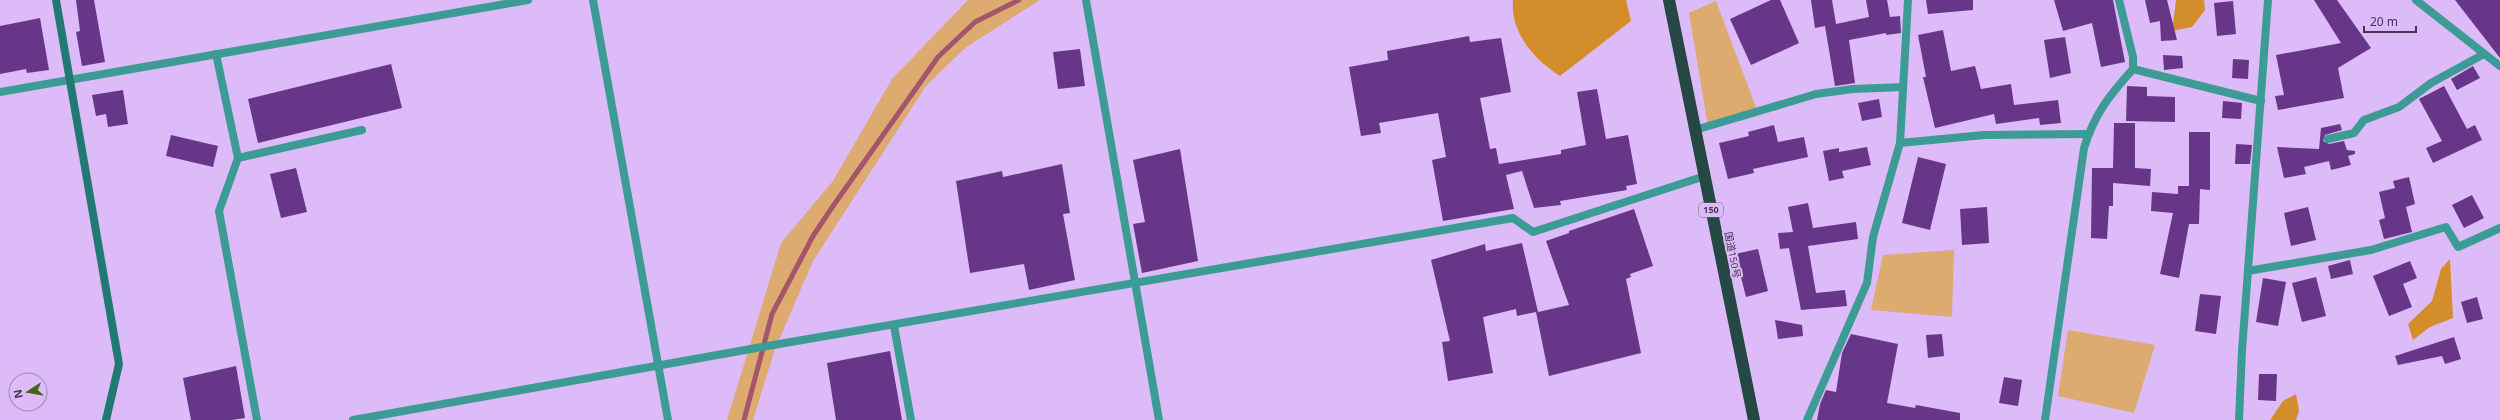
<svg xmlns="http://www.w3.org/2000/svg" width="2500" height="420" font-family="'Noto Sans','Noto Sans JP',sans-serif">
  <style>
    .green { fill: #ddaa6f }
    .forest { fill: #d48d2b }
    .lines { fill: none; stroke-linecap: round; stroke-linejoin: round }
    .stream { stroke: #a4556b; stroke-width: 5 }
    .building { fill: #673688 }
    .street { stroke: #3c9b95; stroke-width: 8 }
    .secondary { stroke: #217974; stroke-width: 8 }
    .highway { stroke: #264845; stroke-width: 12 }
    .labels { text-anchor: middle; stroke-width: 4; stroke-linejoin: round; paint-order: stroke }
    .shield { fill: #ddbbf8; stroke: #725e82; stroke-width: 1 }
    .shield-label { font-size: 9px; font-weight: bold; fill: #44364f }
    .street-label { font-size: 10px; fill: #44364f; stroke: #ddbbf8 }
  </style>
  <rect width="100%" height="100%" fill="#ddbbf8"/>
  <g class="green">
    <path d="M968,0h72l-75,48 -39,38 -113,175 -38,88 -22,71h-26l54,-177 52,-62 59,-102z"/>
    <path d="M1716,1l41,109 -49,16 -19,-113z"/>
    <path d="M1954,250l-2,67 -81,-7 12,-55z"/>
    <path d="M2068,330l87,15 -21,68 -76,-17z"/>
  </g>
  <g class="forest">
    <path d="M1513,0h113l5,21 -71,55c-25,-16 -50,-43 -47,-76z"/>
    <path d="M2176,0h28l1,10 -13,17 -20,4z"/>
    <path d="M2450,259l3,59 -23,9 -17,13 -5,-16 24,-23 9,-32z"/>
    <path d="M2296,394l3,17 -3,9h-26l13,-19z"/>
  </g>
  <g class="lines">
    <path class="stream" d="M744,420l28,-106 41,-78 18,-27 107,-152 37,-35 44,-22"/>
  </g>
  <g class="building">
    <path d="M76,0h18l11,62 -23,4 -6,-34 4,-1z"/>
    <path d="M1771,0h9l19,43 -48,22 -21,-46z"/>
    <path d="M1811,0h21l4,24 33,-7 -3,-17h21l3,17 10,-1 1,17 -15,2v-2l-37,7 6,43 -20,3 -10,-60 -10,2z"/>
    <path d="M1926,0h47v10l-45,4z"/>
    <path d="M2054,0h59l12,62 -24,5 -9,-44 -29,8z"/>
    <path d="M2145,0h22l10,40 -16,1 -1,-20 -10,2z"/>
    <path d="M2314,0h23l34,48 -33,20 6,30 -66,12 -3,-14 9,-1 -8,-40 65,-12z"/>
    <path d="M2455,0h45v58z"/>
    <path d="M2233,1l3,33 -19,2 -3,-33z"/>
    <path d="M40,18l9,52 -22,3 -1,-4 -26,5v-48z"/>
    <path d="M1943,30l8,41 24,-5 6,23 30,-5 3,21 44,-5 3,23 -21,2 -1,-7 -43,6 -2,-10 -59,14 -12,-51h3l-8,-42z"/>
    <path d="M1469,36l1,6 31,-4 10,54 -31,6 10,51 6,-1 3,16 62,-10v-4l25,-5 -9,-53 20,-3 9,50 22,-4 9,49 -11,2 1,4 -67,11 1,4 -27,3 -12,-37 -16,4 8,34 -71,12 -11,-61 14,-3 -8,-44 -59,10 2,10 -20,3 -12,-69 39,-7 -1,-9z"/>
    <path d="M2065,37l6,36 -21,5 -6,-38z"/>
    <path d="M1080,49l5,37 -27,3 -5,-37z"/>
    <path d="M2163,55l19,1 1,12 -19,2z"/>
    <path d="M2233,59l16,1 -1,19 -16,-1z"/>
    <path d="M391,64l11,44 -144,35 -10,-44z"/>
    <path d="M2473,66l7,12 -23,12 -6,-11z"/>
    <path d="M2127,86l20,1v9l28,1v25l-49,-1z"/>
    <path d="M2444,86l23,43 8,-4 7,15 -49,23 -7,-15 16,-7 -23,-42z"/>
    <path d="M123,90l5,34 -20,3 -2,-13 -10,2 -4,-21z"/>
    <path d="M1879,99l3,18 -20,4 -4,-18z"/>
    <path d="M2223,101l19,2 -1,16 -19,-1z"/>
    <path d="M2114,123h21v45l16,1 -1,17 -37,-3v23h-4l-2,33 -16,-1 1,-70h21z"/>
    <path d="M2340,124l2,6 -17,5 -2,6 6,3 15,-3 3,9 8,1v3l-7,2 3,9 -20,5 -2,-9 -25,6 2,7 -22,4 -7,-31 42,2 2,-21z"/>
    <path d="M1774,125l4,17 26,-5 4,20 -55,12 1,4 -26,6 -9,-36 30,-7 -1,-4z"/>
    <path d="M2189,132h21v58l-10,-1 -1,35h-10l-10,54 -19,-4 13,-61 -22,-2 1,-19 26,2v-8h11z"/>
    <path d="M171,135l47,11 -5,21 -47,-11z"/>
    <path d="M2236,144l16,1 -2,19h-15z"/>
    <path d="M1867,147l4,18 -29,6 2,7 -15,3 -6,-30 16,-3v4z"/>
    <path d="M1180,149l18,112 -56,12 -9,-49 12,-2 -12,-62z"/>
    <path d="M1918,157l28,7 -16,66 -28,-7z"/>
    <path d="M1062,164l8,49 -7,1 12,66 -46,10 -5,-26 -54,9 -14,-92 46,-10 1,6z"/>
    <path d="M296,168l11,44 -26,6 -11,-44z"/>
    <path d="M2409,177l6,27 -9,3 6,25 -28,7 -5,-19 6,-2 -6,-26 16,-4 -2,-7z"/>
    <path d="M2472,195l12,23 -20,10 -12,-23z"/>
    <path d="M1808,203l5,25 43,-6 2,17 -50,7 8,47 29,-3 2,16 -46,4 -12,-62 -9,1 -2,-16 15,-1 -5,-25z"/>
    <path d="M1987,207l2,36 -27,2 -2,-36z"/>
    <path d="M2308,207l8,33 -25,6 -7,-33z"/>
    <path d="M1634,209l19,57 -23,8 1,3 -5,2 15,74 -92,23 -13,-64 -19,4 -1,-7 -33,8 10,56 -45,8 -6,-39 8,-1 -19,-81 54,-16 1,7 36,-8 16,69 31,-7 -23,-64 23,-8v-2z"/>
    <path d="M1758,249l10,42 -22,6 -11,-43z"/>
    <path d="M2350,260l3,14 -22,5 -3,-13z"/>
    <path d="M2410,261l7,17 -14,6 9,23 -23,9 -16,-40z"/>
    <path d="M2316,277l10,39 -24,6 -10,-39z"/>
    <path d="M2263,278l23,4 -8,44 -22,-4z"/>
    <path d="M2200,294l21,2 -5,38 -21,-3z"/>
    <path d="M2477,297l6,22 -16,4 -6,-21z"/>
    <path d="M1775,320l27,5 1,11 -25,3z"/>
    <path d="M1851,334l47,10 -11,59 28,5 1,-3 44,8v7h-143l3,-16 6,-14 10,2 6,-39z"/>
    <path d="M1942,334l2,22 -16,2 -2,-23z"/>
    <path d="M2454,337l7,22 -16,5 -3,-8 -44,9 -3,-9z"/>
    <path d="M890,351l12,69h-66l-9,-57z"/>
    <path d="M236,366l9,52 -13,2h-41l-8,-42z"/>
    <path d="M2259,374h18l-1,27 -18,-1z"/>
    <path d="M2004,377l18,3 -4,26 -19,-3z"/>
  </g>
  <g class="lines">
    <g class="street">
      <path d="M593,0l75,420"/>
      <path d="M1086,0l73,420"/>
      <path d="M2416,0l84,66"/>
      <path d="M216,54l22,104 -19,53 38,209"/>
      <path d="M2133,69l128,32"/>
      <path d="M0,92l528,-92"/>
      <path d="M1695,130l121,-36 37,-5 50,-2"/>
      <path d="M2328,139l26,-6 10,-13 35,-13 32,-24 53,-29"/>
      <path d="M1900,143l84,-8 104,-1"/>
      <path d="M238,158l124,-28"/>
      <path d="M2248,271l123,-21 75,-23 12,20 42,-19"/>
      <path d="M894,326l17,94"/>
      <path d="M353,420l426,-76 734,-126 20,14 172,-56"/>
      <path d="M1807,420l60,-137 6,-46 27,-94 8,-143"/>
      <path d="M2045,420l39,-272c11,-35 25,-52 49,-79v-12l-14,-57"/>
      <path d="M2239,420l3,-69 26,-351"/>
    </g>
    <path class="secondary" d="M56,0l63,364 -13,56"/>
    <path class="highway" d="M1669,0l85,420"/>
  </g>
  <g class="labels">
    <rect class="shield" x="1699" y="203" width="24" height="14" rx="3"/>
    <g class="shield-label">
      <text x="1711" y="213">150</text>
    </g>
    <g class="street-label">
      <text transform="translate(1733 255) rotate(79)" y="4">国道150号</text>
    </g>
  </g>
  <g transform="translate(28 392) rotate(258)"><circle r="19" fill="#ddbbf8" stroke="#a086b4"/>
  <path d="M0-3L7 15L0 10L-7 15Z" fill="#446318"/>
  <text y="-6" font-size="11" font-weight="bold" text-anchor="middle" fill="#44364f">N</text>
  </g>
  <path d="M2364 26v6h52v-6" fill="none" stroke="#44364f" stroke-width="2"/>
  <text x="2370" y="26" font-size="12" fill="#44364f" stroke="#ddbbf8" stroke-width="3" paint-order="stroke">20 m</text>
</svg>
